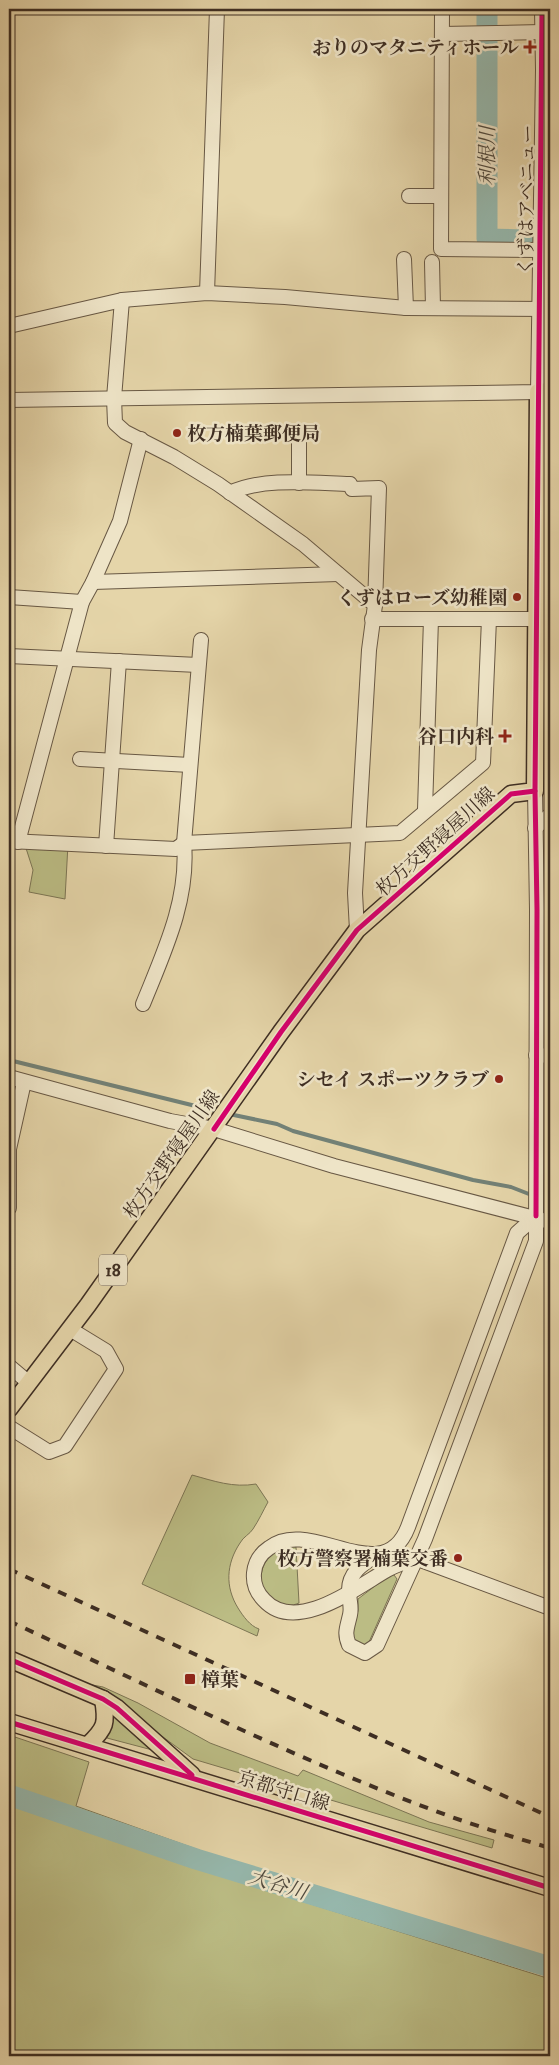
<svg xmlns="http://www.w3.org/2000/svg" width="559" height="2065" font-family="'IM FELL DW Pica','Noto Serif JP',serif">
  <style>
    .green { fill: #bbbc84; stroke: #7c7554 }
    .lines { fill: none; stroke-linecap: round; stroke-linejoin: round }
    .stream { stroke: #738176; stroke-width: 4 }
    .river { stroke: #96b8ad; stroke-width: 21 }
    .minor-casing { stroke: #685844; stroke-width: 16 }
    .major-casing { stroke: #3e2e23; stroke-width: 19 }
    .minor { stroke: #eee4c7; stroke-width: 14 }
    .major { stroke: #e5d5a9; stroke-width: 16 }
    .rail { stroke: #3e2e23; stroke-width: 4; stroke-dasharray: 9 9; stroke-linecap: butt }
    .cycleway-casing { stroke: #eee4c7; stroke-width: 8 }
    .cycleway { stroke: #d6006c; stroke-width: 5 }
    .poi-dot { fill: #8f2418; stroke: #eee4c7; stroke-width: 2 }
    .labels { text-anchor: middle; stroke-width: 5; stroke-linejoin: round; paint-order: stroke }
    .shield { fill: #eee4c7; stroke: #736554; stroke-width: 1 }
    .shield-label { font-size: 18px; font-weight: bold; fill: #3e2e23 }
    .poi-label { font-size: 19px; font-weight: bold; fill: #3e2e23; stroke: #eee4c7; text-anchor: end }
    .street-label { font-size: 19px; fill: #3e2e23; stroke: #eee4c7 }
    .water-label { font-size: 20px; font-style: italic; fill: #504a3f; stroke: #eee4c7 }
  </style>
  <rect width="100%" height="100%" fill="#e5d5a9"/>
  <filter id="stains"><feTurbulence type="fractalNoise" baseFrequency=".004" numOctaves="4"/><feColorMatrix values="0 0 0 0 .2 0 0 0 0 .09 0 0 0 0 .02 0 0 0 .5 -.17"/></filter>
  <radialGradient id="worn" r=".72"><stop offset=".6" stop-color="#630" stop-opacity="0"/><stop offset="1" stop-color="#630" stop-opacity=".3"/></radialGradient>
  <g class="green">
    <path d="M24,842l44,2 -3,55 -36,-7 4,-22z"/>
    <path d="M192,1475c22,6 41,13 64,9l12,18c-5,9 -9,18 -15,27 -3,5 -10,8 -13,14 -14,21 -15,44 -2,65 5,8 12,18 21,21l-2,7 -115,-52z"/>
    <path d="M290,1546l6,1 3,56c-30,13 -52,-27 -27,-48 4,-5 12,-7 18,-9z"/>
    <path d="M394,1575l3,4 -28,63 -5,5 -11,-4v-19l5,-13v-12l30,-23z"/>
    <path d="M72,1681l31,6 35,16 72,40 88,33 5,-6 126,52 65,18 -2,8 -299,-89 -90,-66z"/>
    <path d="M113,1712l47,40 -53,-14z"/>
    <path d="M9,1735l80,27 -13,44 134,48 -4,17 344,108v77h-541z"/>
  </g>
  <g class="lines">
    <g class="stream">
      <path d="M9,1060l211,52"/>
      <path d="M229,1114l48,10 16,7 180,49 38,7 23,9"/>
      <path d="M540,1198l10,4"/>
    </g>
    <g class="river">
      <path d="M487,9v230l37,1 26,5"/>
      <path d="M9,1795l187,64 354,108"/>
    </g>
    <g class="minor-casing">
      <g id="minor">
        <path d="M442,9l-1,240 100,1"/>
        <path d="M442,34l100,-2"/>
        <path d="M409,196h32"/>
        <path d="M404,259l2,49"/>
        <path d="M432,262l1,46"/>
        <path d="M207,293l10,-284"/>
        <path d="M122,300l-8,98 1,25 10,9 49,25 44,27 85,60 72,61 -6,45 -14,243 2,37"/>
        <path d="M9,326l113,-26 85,-7 78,4 121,11 144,1"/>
        <path d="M9,400l529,-8 5,-322 -1,-61"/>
        <path d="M299,435v48"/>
        <path d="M230,493c32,-16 84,-10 120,-9l2,5 27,-1 -4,117"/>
        <path d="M93,582l245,-8"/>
        <path d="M9,597l73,5"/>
        <path d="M372,619h178"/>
        <path d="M9,656l189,9"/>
        <path d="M80,759l110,6"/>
        <path d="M425,810l6,-191"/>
        <path d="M535,828l15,-13"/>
        <path d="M9,841l167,8 8,-6 216,-10 83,-70 6,-144"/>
        <path d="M18,842l64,-240 11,-20 27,-61 21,-82"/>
        <path d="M106,846l13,-185"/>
        <path d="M143,1004c21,-52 46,-104 41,-161l17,-203"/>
        <path d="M536,1055l14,1"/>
        <path d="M9,1077l161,44 44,8 120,37 216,56"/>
        <path d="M9,1208v-59l15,-67"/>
        <path d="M536,1216l-19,17 -109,294c-25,65 -98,-12 -139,21 -9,6 -14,14 -15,25 -1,11 2,19 10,27 32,35 93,-13 123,-30 9,-5 19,-8 28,-12l135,50"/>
        <path d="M9,1366l19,16"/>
        <path d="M9,1427l40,25 16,-6 51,-77 -10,-18 -36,-22"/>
        <path d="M378,1554c-14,9 -30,18 -29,38 0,8 3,15 1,23 -3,13 -6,18 -1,30l16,8 12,-8 48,-106 111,-298 1,-331 -2,-119"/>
      </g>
    </g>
    <g class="major-casing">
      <g id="major">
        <path d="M9,1409l79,-104 193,-273 76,-102 154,-136 24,-3 3,-399 12,-1"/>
        <path d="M9,1659l94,40 14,9 75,67"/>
        <path d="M9,1722l541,166"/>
        <path d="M88,1745c18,-17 19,-22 15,-46"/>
      </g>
    </g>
    <use href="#minor" class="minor"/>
    <use href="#major" class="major"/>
    <g class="rail">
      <path d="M9,1569l541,248"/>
      <path d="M9,1621c145,67 289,140 440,195 33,12 68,22 101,32"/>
    </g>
    <g class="cycleway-casing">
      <g id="cycleway">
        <path d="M214,1129l67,-97 76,-102 154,-136 24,-3"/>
        <path d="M536,1216l1,-306 -2,-119 7,-782"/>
        <path d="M9,1659l94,40 14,9 75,67"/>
        <path d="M9,1722l541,166"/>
      </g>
    </g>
    <use href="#cycleway" class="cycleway"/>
  </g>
  <g class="poi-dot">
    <path d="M527.5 39.5h5v5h5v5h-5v5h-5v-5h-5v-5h5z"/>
    <circle cx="177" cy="433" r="5"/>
    <circle cx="517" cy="597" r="5"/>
    <path d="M502.5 728.5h5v5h5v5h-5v5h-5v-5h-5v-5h5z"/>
    <circle cx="499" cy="1079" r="5"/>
    <circle cx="458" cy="1558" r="5"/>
    <rect x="184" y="1673" width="12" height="12" rx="2.5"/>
  </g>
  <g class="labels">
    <rect class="shield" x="99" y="1254.5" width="28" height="31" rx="4"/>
    <g class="shield-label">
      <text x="113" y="1276">18</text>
    </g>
    <g class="poi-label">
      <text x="519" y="54">おりのマタニティホール</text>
      <text x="187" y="440" text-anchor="start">枚方楠葉郵便局</text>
      <text x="507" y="604">くずはローズ幼稚園</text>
      <text x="494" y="743">谷口内科</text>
      <text x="489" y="1086">シセイ スポーツクラブ</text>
      <text x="448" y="1565">枚方警察署楠葉交番</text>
      <text x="201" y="1686" text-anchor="start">樟葉</text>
    </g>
    <g class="street-label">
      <text transform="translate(526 200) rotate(-89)" y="7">くずはアベニュー</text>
      <text transform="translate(435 841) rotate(-42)" y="7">枚方交野寝屋川線</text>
      <text transform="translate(171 1154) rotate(-55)" y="7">枚方交野寝屋川線</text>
      <text transform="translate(284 1790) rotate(17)" y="7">京都守口線</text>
    </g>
    <g class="water-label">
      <text transform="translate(487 156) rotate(-90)" y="7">利根川</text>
      <text transform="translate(278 1884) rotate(17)" y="7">大谷川</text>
    </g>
  </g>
  <rect width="559" height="2065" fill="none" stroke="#e5d5a9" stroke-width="30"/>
  <rect x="10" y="10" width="539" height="2045" fill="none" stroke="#3e2e23" stroke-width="2.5"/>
  <rect x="15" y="15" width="529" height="2035" fill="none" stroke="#3e2e23"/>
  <rect width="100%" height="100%" filter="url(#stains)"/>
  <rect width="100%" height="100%" fill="url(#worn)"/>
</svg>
